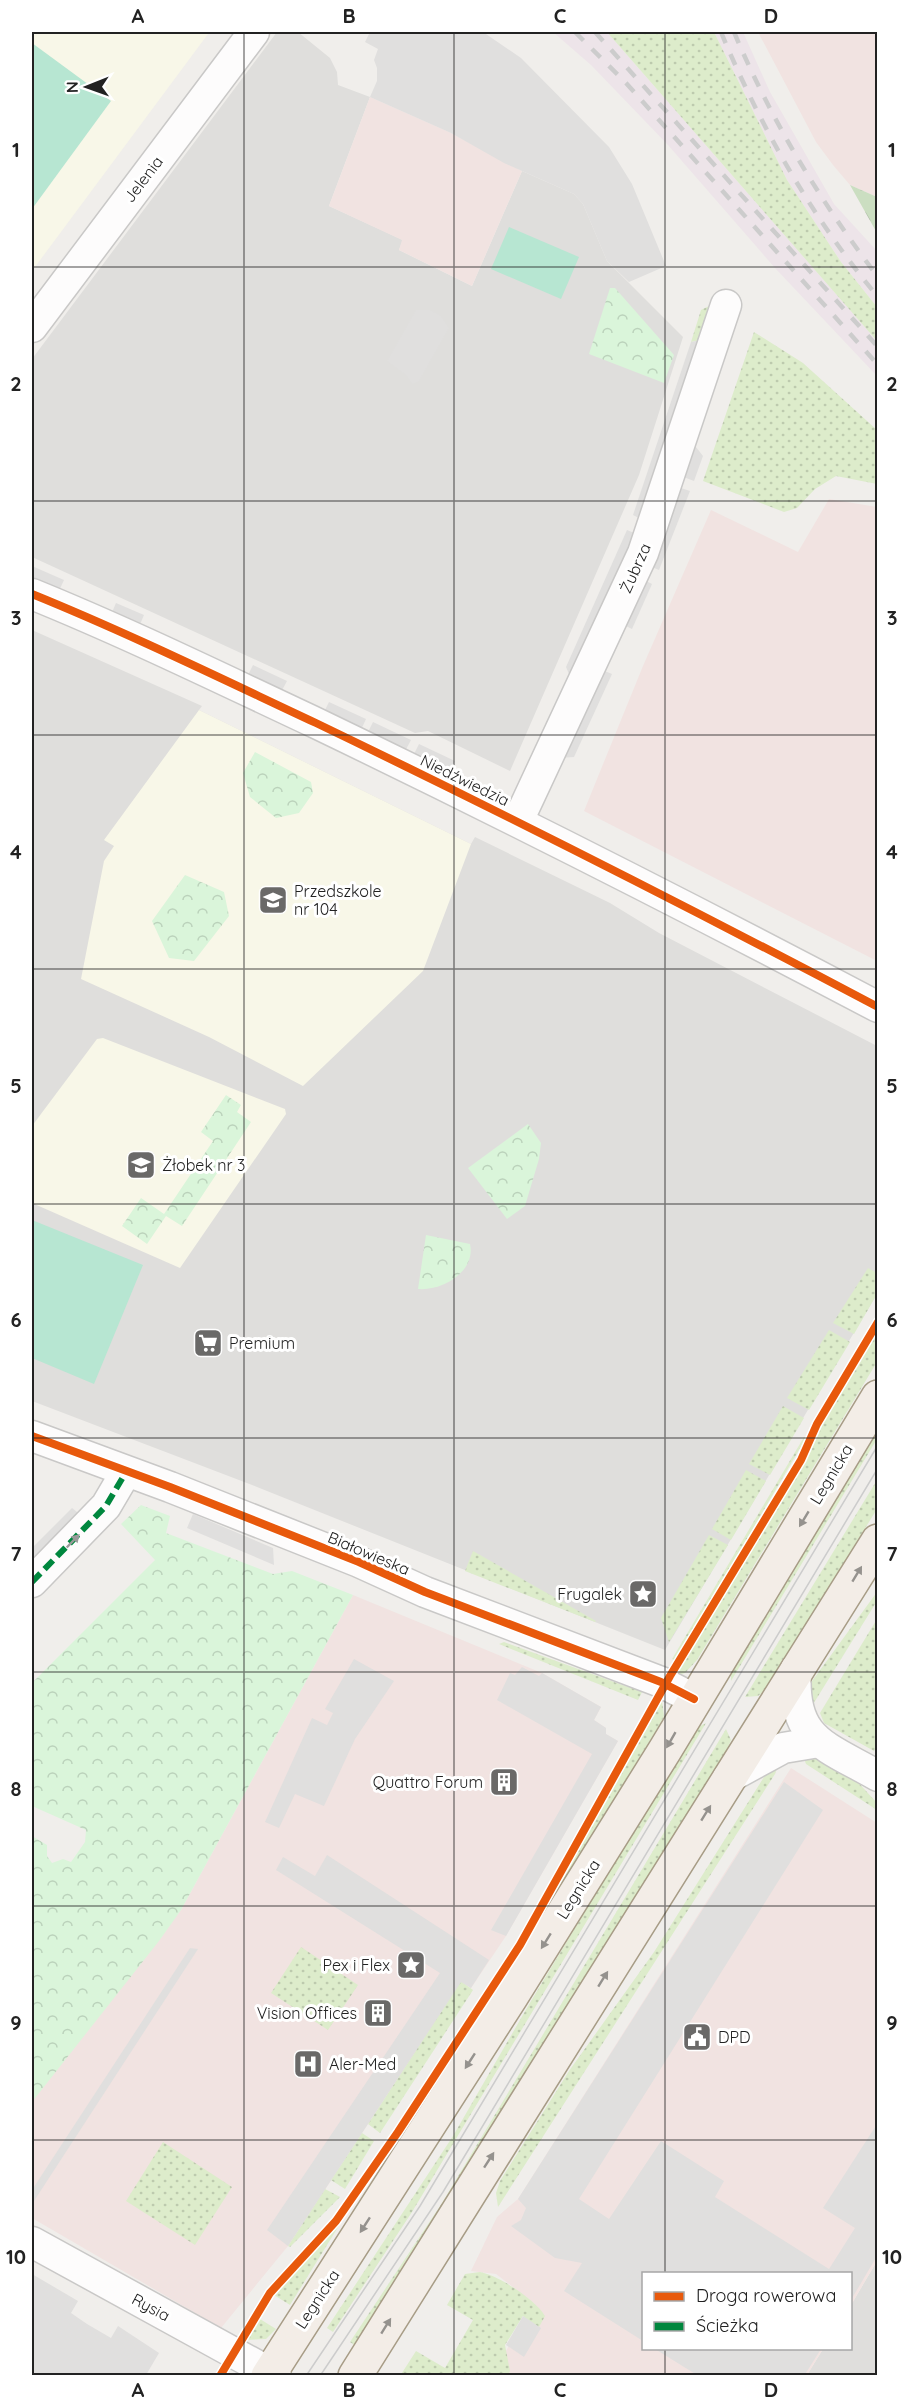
<svg xmlns="http://www.w3.org/2000/svg" width="909" height="2407" font-family="Quicksand,sans-serif">
  <style>
    .residential { fill: #dfdedc }
    .commercial { fill: #f1e3e1 }
    .education { fill: #f8f7e8 }
    .railway { fill: #ede4e9 }
    .grass { fill: url(#grass-dots) }
    .forest { fill: url(#forest-firs) }
    .park { fill: url(#park-crowns) }
    .pitch { fill: #b7e6d2 }
    .parking { fill: #e0dfde }
    .lines { fill: none; stroke-linecap: round; stroke-linejoin: round }
    .minor-casing { stroke: #c9c8c7; stroke-width: 33 }
    .major-casing { stroke: #a79c86; stroke-width: 36 }
    .minor { stroke: #fdfcfc; stroke-width: 30 }
    .major { stroke: #f3ede7; stroke-width: 33 }
    .tram { stroke: #ccc; stroke-width: 1.5 }
    .rail { stroke: #ccc; stroke-width: 4.5; stroke-dasharray: 12 12; stroke-linecap: butt }
    .quiet { stroke: #00873e; stroke-width: 6; stroke-dasharray: 12 6; stroke-linecap: butt }
    .cycleway-casing { stroke: #fff; stroke-width: 11 }
    .cycleway { stroke: #e8590c; stroke-width: 8 }
    .oneway { fill: #95928e }
    .oneway2 { fill: #9a9a9a }
    .grid { fill: none; stroke: #222; stroke-width: 1.5; stroke-opacity: 0.55 }
    .labels { text-anchor: middle; stroke-width: 6; stroke-linejoin: round; paint-order: stroke }
    .street-label { font-size: 16px; fill: #222; stroke: #fff }
    .poi-label { font-size: 16px; fill: #222; stroke: #fff; text-anchor: start }
    .neatline { fill: none; stroke: #222; stroke-width: 2 }
    .grid-label { font-size: 20px; text-anchor: middle; font-weight: bold; fill: #222 }
  </style>
  <defs>
    <pattern id="grass-dots" width="8" height="8" patternUnits="userSpaceOnUse" patternTransform="scale(1.5)"><rect width="8" height="8" fill="#ddeccb"/><path d="M2 2h.1M6 6h.1" fill="none" stroke="#bdcaae" stroke-width="1.8" stroke-linecap="round"/></pattern>
    <pattern id="forest-firs" width="22" height="20" patternUnits="userSpaceOnUse" patternTransform="scale(1.5)"><rect width="22" height="20" fill="#cbdec1"/><path d="M5 1l3.5 6h-7zM16 11l3.5 6h-7z" fill="#aebea6"/></pattern>
    <pattern id="park-crowns" width="20" height="18" patternUnits="userSpaceOnUse" patternTransform="scale(1.5)"><rect width="20" height="18" fill="#daf5da"/><path d="M2 6a3 3 0 1 1 6 0M12 15a3 3 0 1 1 6 0" fill="none" stroke="#bbd2bb"/></pattern>
  </defs>
  <rect width="100%" height="100%" fill="#f0eeeb"/>
  <g class="residential">
    <path d="M277,32h21l32,26 7,14 1,13 32,12 -41,109 74,34 -4,10 73,36 50,-115 52,23 9,10 24,57 76,76 -44,138 -129,296 -82,-40 -13,2 -383,-176v-198z"/>
    <path d="M32,630l170,76 -3,4 272,134 4,-7 135,66 49,30 218,113v248l-212,356 -408,-163 -225,-86z"/>
    <path d="M877,2261v114h-70l16,-26 27,-1 1,-43z"/>
  </g>
  <g class="commercial">
    <path d="M758,32h119v165l-27,-12 -17,-20 -17,-23z"/>
    <path d="M370,97l81,36 71,38 -50,115 -73,-36 3,-10 -73,-34z"/>
    <path d="M829,499l48,8v454l-293,-150 59,-145 68,-156 87,42z"/>
    <path d="M353,1595l189,78 59,34 -7,13 12,8v6l12,7 -112,195 -35,52 -10,-6 -173,264 -67,82 -189,-110v-117l149,-191z"/>
    <path d="M791,1768l86,55v438l-26,44 -1,-31h-206v74l179,1 -16,26h-316l44,-71 -39,-30 -25,-3 26,-54 21,-18z"/>
  </g>
  <g class="education">
    <path d="M32,32h153l23,2 -176,237z"/>
    <path d="M199,710l272,134 -48,127 -120,115 -94,-49 -128,-58 23,-118 10,-15 -10,-6z"/>
    <path d="M103,1038l182,71 1,5 -106,154 -148,-65v-77l65,-87z"/>
  </g>
  <g class="railway">
    <path d="M553,32h54l270,309v35l-102,-108 -107,-123 -77,-80z"/>
    <path d="M714,32h29l27,60 64,112 43,47v56l-36,-45 -54,-82z"/>
  </g>
  <g class="grass">
    <path d="M607,32h107l73,148 54,82 36,45v34z"/>
    <path d="M709,306l-4,33 -14,3 10,-32z"/>
    <path d="M754,332l49,31 74,67v54l-41,-8 -21,13 -18,19 -13,4 -81,-31z"/>
    <path d="M868,1268l9,5v21l-23,40 -21,-11z"/>
    <path d="M829,1330l21,12 -41,68 -22,-12z"/>
    <path d="M877,1330v32l-180,298 -12,13 -10,3 129,-214 14,-33z"/>
    <path d="M783,1406l21,12 -34,57 -21,-11z"/>
    <path d="M877,1429v10l-146,242v-10z"/>
    <path d="M804,1437l2,1 -119,203 -13,19 -2,-1z"/>
    <path d="M746,1470l20,11 -35,59 -19,-11z"/>
    <path d="M877,1480v29l-111,180 -8,7 -13,1z"/>
    <path d="M709,1535l19,10 -59,97 -8,-24z"/>
    <path d="M473,1551l123,70 -1,1 -130,-51z"/>
    <path d="M877,1592v9l-70,113v-26z"/>
    <path d="M877,1619l1,126 -4,6 -50,-28 -4,-10z"/>
    <path d="M504,1642l124,45 8,-3 9,2 -7,14 -139,-56z"/>
    <path d="M662,1701l2,15 -4,8 -111,182 -5,1z"/>
    <path d="M706,1723l-294,489 -79,120 -6,-4 126,-192 78,-135 165,-273z"/>
    <path d="M726,1729l5,11 -5,12 -370,594 -6,-4 92,-139z"/>
    <path d="M813,1753l42,26 22,24v7l-71,-46 -3,-8z"/>
    <path d="M780,1760l-5,14 -277,433 -2,-14 4,-12 69,-110 85,-119 110,-175z"/>
    <path d="M301,1947l57,38 -30,45 -57,-37z"/>
    <path d="M461,1981l12,9 -93,143 -12,-9z"/>
    <path d="M362,2133l12,8 -29,48 -14,-9z"/>
    <path d="M163,2142l69,45 -37,58 -69,-44z"/>
    <path d="M325,2189l15,8 -50,50 -2,-1z"/>
    <path d="M340,2224l-50,81 -16,-10z"/>
    <path d="M480,2272c18,3 56,28 65,44l-7,13 -15,-13 -18,29 5,26 -2,4 -108,1 16,-25 29,17 28,-48 -26,-15 18,-31z"/>
    <path d="M260,2319l16,10 -10,10 -20,1z"/>
  </g>
  <path class="forest" d="M850,185l27,12v36z"/>
  <g class="park">
    <path d="M610,288h5l59,67 -10,28 -75,-29z"/>
    <path d="M255,752l56,30 2,11 -14,20 -23,5 -26,-21 -7,-24z"/>
    <path d="M185,875l39,17 5,24 -35,45 -25,-3 -17,-37z"/>
    <path d="M226,1095l15,10 -4,7 14,10 -69,104 -16,-10 -19,28 -25,-18 19,-28 23,16 49,-73 -12,-9z"/>
    <path d="M528,1124l13,19 -2,16 -14,47 -18,13 -39,-51z"/>
    <path d="M426,1235l44,9c6,27 -27,47 -52,45z"/>
    <path d="M141,1505l29,11 -4,17 107,41 19,-3 61,24 -172,315 -22,31 -127,161v-266l15,9v11l5,7 11,-4 8,3 14,-20 1,-12 -54,-24v-123l123,-123 -34,-36z"/>
  </g>
  <g class="pitch">
    <path d="M32,43l79,58 -79,108z"/>
    <path d="M509,227l70,30 -18,42 -70,-30z"/>
    <path d="M32,1220l111,45 -49,119 -62,-26z"/>
  </g>
  <g class="parking">
    <path d="M370,32h113l38,26 88,89 23,37 34,82 -37,16 -22,-21 -24,-57 -9,-10 -70,-31 -53,-30 -81,-36 7,-16v-13l-3,-8 4,-11 -13,-7z"/>
    <path d="M416,310h14l11,6 8,12 -30,53 -7,3 -6,-9 -19,-14z"/>
    <path d="M705,339l-60,182 -12,-6 58,-173z"/>
    <path d="M692,442l11,14 -9,25 -13,-5z"/>
    <path d="M678,487l12,4 -31,79 -12,-5z"/>
    <path d="M627,530l12,5 -67,146 -6,-14z"/>
    <path d="M32,566l32,14 -6,13 -26,-10z"/>
    <path d="M640,578l12,6 -20,45 -12,-6z"/>
    <path d="M116,603l28,12 -6,14 -28,-12z"/>
    <path d="M253,665l34,16 -7,13 -34,-15z"/>
    <path d="M600,669l12,5 -38,83 -15,1z"/>
    <path d="M329,702l37,17 -6,13 -37,-18z"/>
    <path d="M373,722l38,18 -7,13 -38,-17z"/>
    <path d="M419,744l36,17 -7,14 -36,-17z"/>
    <path d="M72,1508l10,8 -50,51v-19z"/>
    <path d="M193,1514l80,34 1,17 -87,-37z"/>
    <path d="M354,1659l40,22 -39,58 -31,67 -29,-12 -16,34 -14,-6 47,-104 15,7 6,-12 -8,-4z"/>
    <path d="M522,1667l17,9 3,-3 59,34 -7,13 12,8v6l12,7 -112,195 -15,-6 101,-176 -95,-54 13,-27 5,2z"/>
    <path d="M784,1782l39,28 -244,389 30,20 52,-78 63,40 -9,16 114,72 26,-41 -32,-20 54,-84v132l-26,44 -1,-26h-206l-1,67 -79,-50 18,-28 -27,-5 -44,-32 10,-6 5,-12 -8,-9z"/>
    <path d="M327,1855l162,105 -18,28 -10,-6 -173,264 -21,-16 173,-257 -164,-103 7,-13 32,19z"/>
    <path d="M190,1948l8,1 -164,252 -2,-11z"/>
    <path d="M32,2274l46,27 -7,12 16,11 24,14 7,-12 41,27 -13,22h-114z"/>
    <path d="M523,2316l18,12 -17,29 -18,-12z"/>
    <path d="M655,2349h166l-17,27 -107,-1z"/>
  </g>
  <g class="lines">
    <g class="minor-casing">
      <g id="minor">
        <path d="M32,327l222,-295"/>
        <path d="M32,594c96,39 190,85 284,129 189,91 376,186 562,284"/>
        <path d="M518,821l125,-268 83,-248"/>
        <path d="M32,1436l138,51 189,75 66,30 236,90 33,17"/>
        <path d="M32,1582l74,-76 20,-34"/>
        <path d="M796,1669c-5,71 28,76 82,107"/>
        <path d="M728,1778l55,-30 36,-6"/>
        <path d="M32,2242l244,134"/>
      </g>
    </g>
    <g class="major-casing">
      <g id="major">
        <path d="M268,2376l243,-379 154,-247 213,-353"/>
        <path d="M355,2376l523,-835"/>
      </g>
    </g>
    <use href="#minor" class="minor"/>
    <use href="#major" class="major"/>
    <g class="tram">
      <path d="M306,2376l114,-170 458,-761"/>
      <path d="M320,2376l123,-184 435,-724"/>
    </g>
    <g class="rail">
      <path d="M575,32l51,51 252,282"/>
      <path d="M595,32l283,315"/>
      <path d="M721,32c39,94 91,186 157,265"/>
      <path d="M734,32c37,88 86,169 144,245"/>
    </g>
    <path class="quiet" d="M32,1582l74,-76 20,-34"/>
    <g class="cycleway-casing">
      <g id="cycleway">
        <path d="M32,594c96,39 190,85 284,129 189,91 376,186 562,284"/>
        <path d="M32,1436l138,51 189,75 66,30 236,90 33,17"/>
        <path d="M220,2376l50,-83 66,-72 62,-89 122,-187 150,-269 131,-216 16,-36 61,-102"/>
      </g>
    </g>
    <use href="#cycleway" class="cycleway"/>
  </g>
  <defs><path id="oneway-solid" d="M-6-.8H1V-3.2L6.5 0L1 3.2V.8H-6Z" transform="scale(1.5)"/></defs>
  <g class="oneway">
    <use href="#oneway-solid" transform="translate(804 1519) rotate(121)"/>
    <use href="#oneway-solid" transform="translate(857 1574) rotate(-59)"/>
    <use href="#oneway-solid" transform="translate(671 1740) rotate(120)"/>
    <use href="#oneway-solid" transform="translate(706 1813) rotate(-58)"/>
    <use href="#oneway-solid" transform="translate(546 1941) rotate(122)"/>
    <use href="#oneway-solid" transform="translate(603 1979) rotate(-58)"/>
    <use href="#oneway-solid" transform="translate(470 2061) rotate(123)"/>
    <use href="#oneway-solid" transform="translate(489 2160) rotate(-57)"/>
    <use href="#oneway-solid" transform="translate(365 2225) rotate(123)"/>
    <use href="#oneway-solid" transform="translate(386 2326) rotate(-58)"/>
  </g>
  <use class="oneway2" href="#oneway-solid" transform="translate(73 1541) rotate(-46)"/>
  <path class="grid" d="M244,32v2344M454,32v2344M665,32v2242M32,267h846M32,501h846M32,735h846M32,969h846M32,1204h846M32,1438h846M32,1672h846M32,1906h846M32,2140h846M665,2348v28"/>
  <defs>
    <g id="school-square" transform="scale(1.5)"><rect x="-9" y="-9" width="18" height="18" rx="4" fill="#6a6968" stroke="#fff"/><path d="M0-5L7-2L0 1L-7-2ZM-4 1L0 2.5L4 1V4Q0 6-4 4Z" fill="#fff"/></g>
    <g id="supermarket-square" transform="scale(1.5)"><rect x="-9" y="-9" width="18" height="18" rx="4" fill="#6a6968" stroke="#fff"/><path d="M-6-5.5h2.5l.6 2H6L4.5 2H-2.5L-4.4-4H-6ZM-1.5 3.2a1.3 1.3 0 1 0 .1 0ZM3 3.2a1.3 1.3 0 1 0 .1 0Z" fill="#fff"/></g>
    <g id="sight-square" transform="scale(1.5)"><rect x="-9" y="-9" width="18" height="18" rx="4" fill="#6a6968" stroke="#fff"/><path d="M0-6L1.8-2.2L6-1.7L2.9 1.2L3.7 5.4L0 3.3L-3.7 5.4L-2.9 1.2L-6-1.7L-1.8-2.2Z" fill="#fff"/></g>
    <g id="building-square" transform="scale(1.5)"><rect x="-9" y="-9" width="18" height="18" rx="4" fill="#6a6968" stroke="#fff"/><path d="M-4-6H4V6H1V3H-1V6H-4ZM-2.5-4.3h1.7v1.8h-1.7ZM.8-4.3h1.7v1.8H.8ZM-2.5-1h1.7V.8h-1.7ZM.8-1h1.7V.8H.8Z" fill="#fff"/></g>
    <g id="civic-square" transform="scale(1.5)"><rect x="-9" y="-9" width="18" height="18" rx="4" fill="#6a6968" stroke="#fff"/><path d="M-.6-6.5H3V-4.5H.6V-3L4-1V1h2V6H-6V1h2V-1L-.6-3ZM-1.2 2.5V6h2.4V2.5Z" fill="#fff"/></g>
    <g id="hospital-square" transform="scale(1.5)"><rect x="-9" y="-9" width="18" height="18" rx="4" fill="#6a6968" stroke="#fff"/><path d="M-5-5h3v3.5h4V-5h3V5h-3V1.5h-4V5h-3Z" fill="#fff"/></g>
  </defs>
  <g fill-rule="evenodd">
    <use href="#school-square" x="273" y="900"/>
    <use href="#school-square" x="141" y="1165"/>
    <use href="#supermarket-square" x="208" y="1343"/>
    <use href="#sight-square" x="643" y="1594"/>
    <use href="#building-square" x="504" y="1782"/>
    <use href="#sight-square" x="411" y="1965"/>
    <use href="#building-square" x="378" y="2013"/>
    <use href="#civic-square" x="697" y="2037"/>
    <use href="#hospital-square" x="308" y="2064"/>
  </g>
  <g class="labels">
    <g class="street-label">
      <text transform="translate(143 179) rotate(-53)" y="6">Jelenia</text>
      <text transform="translate(635 568) rotate(-66)" y="6">Żubrza</text>
      <text transform="translate(465 780) rotate(26)" y="6">Niedźwiedzia</text>
      <text transform="translate(831 1474) rotate(-59)" y="6">Legnicka</text>
      <text transform="translate(369 1553) rotate(23)" y="6">Białowieska</text>
      <text transform="translate(578 1889) rotate(-58)" y="6">Legnicka</text>
      <text transform="translate(317 2299) rotate(-57)" y="6">Legnicka</text>
      <text transform="translate(151 2307) rotate(28)" y="6">Rysia</text>
    </g>
    <g class="poi-label">
      <text x="294" y="897">Przedszkole<tspan x="294" dy="18">nr 104</tspan></text>
      <text x="162" y="1171">Żłobek nr 3</text>
      <text x="229" y="1349">Premium</text>
      <text x="622" y="1600" text-anchor="end">Frugalek</text>
      <text x="483" y="1788" text-anchor="end">Quattro Forum</text>
      <text x="390" y="1971" text-anchor="end">Pex i Flex</text>
      <text x="357" y="2019" text-anchor="end">Vision Offices</text>
      <text x="718" y="2043">DPD</text>
      <text x="329" y="2070">Aler-Med</text>
    </g>
  </g>
  <rect width="909" height="2407" fill="none" stroke="#ffffff" stroke-width="66"/>
  <rect x="642" y="2272" width="210" height="78" fill="#ffffff" stroke="#a7a7a7" stroke-width="1.5"/>
  <rect x="654" y="2292" width="30" height="9" fill="#e8590c" stroke="#a7a7a7" stroke-width="1.5"/>
  <text x="696" y="2302" font-size="18" fill="#222222">Droga rowerowa</text>
  <rect x="654" y="2322" width="30" height="9" fill="#00873e" stroke="#a7a7a7" stroke-width="1.5"/>
  <text x="696" y="2332" font-size="18" fill="#222222">Ścieżka</text>
  <g transform="translate(87 87) rotate(269)" stroke="#ffffff" stroke-width="4.5" paint-order="stroke">
  <path d="M0-4.5L10 22L0 15L-10 22Z" fill="#222222"/>
  <text y="-9" font-size="16" font-weight="bold" text-anchor="middle" fill="#222222">N</text>
  </g>
  <rect x="33" y="33" width="843" height="2341" class="neatline"/>
  <g class="grid-label">
    <text x="138" y="23">A</text>
    <text x="349" y="23">B</text>
    <text x="560" y="23">C</text>
    <text x="771" y="23">D</text>
    <text x="16" y="157">1</text>
    <text x="892" y="157">1</text>
    <text x="16" y="391">2</text>
    <text x="892" y="391">2</text>
    <text x="16" y="625">3</text>
    <text x="892" y="625">3</text>
    <text x="16" y="859">4</text>
    <text x="892" y="859">4</text>
    <text x="16" y="1093">5</text>
    <text x="892" y="1093">5</text>
    <text x="16" y="1327">6</text>
    <text x="892" y="1327">6</text>
    <text x="16" y="1561">7</text>
    <text x="892" y="1561">7</text>
    <text x="16" y="1796">8</text>
    <text x="892" y="1796">8</text>
    <text x="16" y="2030">9</text>
    <text x="892" y="2030">9</text>
    <text x="16" y="2264">10</text>
    <text x="892" y="2264">10</text>
    <text x="138" y="2397">A</text>
    <text x="349" y="2397">B</text>
    <text x="560" y="2397">C</text>
    <text x="771" y="2397">D</text>
  </g>
</svg>
